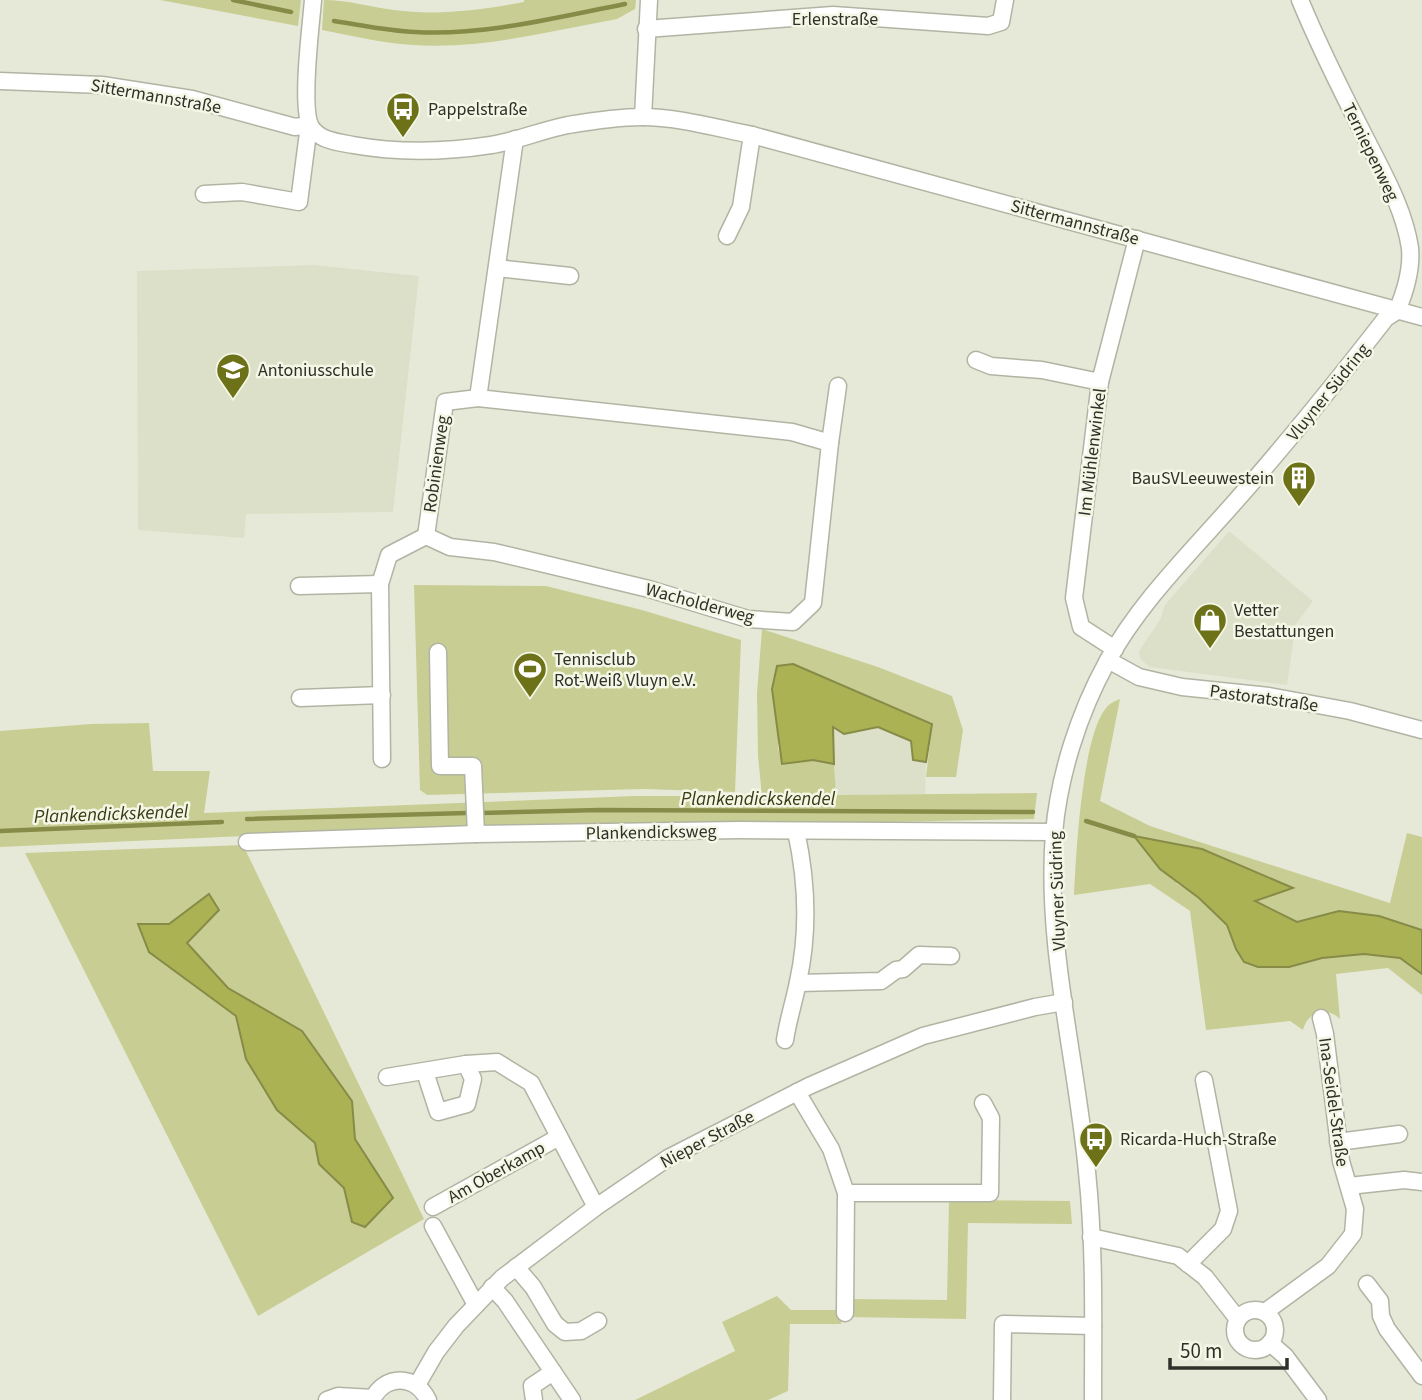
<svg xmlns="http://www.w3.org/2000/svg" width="1422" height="1400" font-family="'Source Sans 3',sans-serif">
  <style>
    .built { fill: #dde0c8 }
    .green { fill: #c8ce93; fill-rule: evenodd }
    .water { fill: #abb254; stroke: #868b47; stroke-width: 2 }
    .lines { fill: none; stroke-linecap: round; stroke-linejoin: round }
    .stream { stroke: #868b47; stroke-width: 4.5 }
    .minor-casing { stroke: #b2b4a3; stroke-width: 19 }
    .minor { stroke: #fff; stroke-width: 16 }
    .labels { text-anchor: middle; stroke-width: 5; stroke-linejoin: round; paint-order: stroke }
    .street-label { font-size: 18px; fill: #2f3029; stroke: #f4f7e5 }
    .poi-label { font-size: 18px; fill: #2f3029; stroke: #f4f7e5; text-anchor: start }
    .water-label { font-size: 19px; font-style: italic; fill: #383b13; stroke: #f4f7e5 }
  </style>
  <rect width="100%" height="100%" fill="#e7e9d8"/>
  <g class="built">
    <path d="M314,265l105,11 -26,236 -147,2 -2,24 -106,-8 -1,-259z"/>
    <path d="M1229,531l84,70 -17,23 -9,61 -137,-18 -10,-8 -1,-8 22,-33 3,-12z"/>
    <path d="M833,727l11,7 34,-7 33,14 2,18 13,3 -1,32 -90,1z"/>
  </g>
  <g class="green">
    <path d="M160,0h141l-3,26z"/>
    <path d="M324,0c24,0 47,7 70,10 44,6 87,0 130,-8v-2h112l-1,9 -18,10c-67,12 -136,31 -204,26 -31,-2 -61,-9 -91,-15z"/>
    <path d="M414,585l132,1 96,24 99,30 -6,152 -92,-3 -216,6 -7,-5z"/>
    <path d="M762,629l116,38 74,29 11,34 -7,47h-30l6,-53h-154v24l4,15 31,-3 21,4 2,31 201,-2 -3,26 -237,5 -332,2 -465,21v-116l91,-7 58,-1 4,48h57l-6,42 431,-17h127l-4,-40 -1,-63z"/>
    <path d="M1120,699l-20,102 50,25 240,77 17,-70 15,4v93l-43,-14 -40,-5 -42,11 -43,-21 38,-13 -116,-5c17,11 42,24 52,43 6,12 8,24 16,36l45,5 33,-9 42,-4 36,4 22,16v21l-34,-27 -52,6 4,45c-13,-13 -33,-7 -37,11l-13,-9 -84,9 -16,-119 -40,-27 -76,11c2,-40 8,-159 32,-187 4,-5 9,-7 14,-9z"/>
    <path d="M243,845l181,374 -166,97 -233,-463zM209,895l10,15 -32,33 41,45 74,43 49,70 4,38 38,59 -41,24 -8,-34 -25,-24 -4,-21 -38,-33 -31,-51 -10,-43 -87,-64 -11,-28h31z"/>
    <path d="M949,1200l121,1 2,23 -104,-1 -2,96 -118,-2 1,-18 98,1z"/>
    <path d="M777,1296l14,14h50v14h-51l-2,67 -20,9h-133l100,-49 -13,-29z"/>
  </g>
  <g class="water">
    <path d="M793,664l139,60 -6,38 -13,-2 -2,-19 -33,-14 -34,7 -11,-7 1,37 -21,-4 -31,4 -10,-75 5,-23z"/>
    <path d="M1134,836l68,13 91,39 -38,13 42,21 42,-11 40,5 43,14v44l-22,-16 -36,-4 -42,4 -33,9h-31l-14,-5 -8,-13 -9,-24 -28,-27 -39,-29z"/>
    <path d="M209,894l10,16 -32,33 41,45 74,43 50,70 3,38 38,59 -28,29 -13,-5 -8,-34 -25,-24 -4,-21 -38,-33 -31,-51 -10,-43 -87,-64 -11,-28h31z"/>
  </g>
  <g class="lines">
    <g class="stream">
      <path d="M233,0l58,12"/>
      <path d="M334,21c27,4 54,10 81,11 70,4 142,-15 210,-28"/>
      <path d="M482,813l117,-3 434,2"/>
      <path d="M247,819l220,-6"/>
      <path d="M1086,821l48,15"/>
      <path d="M0,831l222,-9"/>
    </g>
    <g class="minor-casing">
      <g id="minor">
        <path d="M313,0c-2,25 -13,108 -2,127 9,14 27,15 42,18 45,8 93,7 138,0 26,-4 51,-15 77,-20 24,-4 50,-8 74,-8 37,0 74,11 110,18l670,182"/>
        <path d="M1300,0c19,46 41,90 64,135 18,36 40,73 46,113 2,21 -5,44 -13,63"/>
        <path d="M646,29l187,-14 155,11 13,-4 4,-22"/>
        <path d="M0,81l102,4 90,14 103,28 14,-2"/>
        <path d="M643,117l6,-117"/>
        <path d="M204,194l38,-2 57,10 10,-77"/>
        <path d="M727,236l14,-29 11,-72"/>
        <path d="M497,268l73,8"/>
        <path d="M976,360l15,6 51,4 58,12"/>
        <path d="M830,443l8,-57"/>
        <path d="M426,536l24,11 44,5 155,37 99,30 45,3 20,-19 17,-160 -38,-11 -314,-34"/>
        <path d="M426,536l19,-134 33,-4 37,-259"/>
        <path d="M299,586l81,-2"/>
        <path d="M1115,649l-34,-22 -7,-29 26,-216 37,-143"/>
        <path d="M438,652l2,114h33l3,68"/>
        <path d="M1108,660l31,17 43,10 87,9 81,15 72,19"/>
        <path d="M300,698l82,-3"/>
        <path d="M382,759l-2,-175 9,-29 37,-19"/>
        <path d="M247,842l229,-8 264,-4 314,2"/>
        <path d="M798,983l83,-2 15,-11 7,-1 16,-14 32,1"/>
        <path d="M785,1040c3,-20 9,-38 13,-58 11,-50 9,-101 -2,-151"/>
        <path d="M425,1072l13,40 29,-8 6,-25 -7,-15"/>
        <path d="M387,1077l79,-13 31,-2 34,21 65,124"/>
        <path d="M797,1092l34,57 15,44 -1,120"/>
        <path d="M1338,1142l61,-8"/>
        <path d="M1349,1186l55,-6 18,2"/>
        <path d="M846,1193h144l1,-75 -8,-15"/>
        <path d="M433,1207l126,-70"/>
        <path d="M433,1226l43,79"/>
        <path d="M1091,1237l87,19 27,21 32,41"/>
        <path d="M1188,1264l35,-35 6,-18 -25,-131"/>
        <path d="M516,1267l17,20 22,37 10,8 16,-1 17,-10"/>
        <path d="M1367,1284l13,17 1,15 6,13 35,47"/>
        <path d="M492,1287l13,14 67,99"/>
        <circle cx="1255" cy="1330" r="20"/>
        <path d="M1265,1312l63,-46 25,-32 2,-25 -14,-48 -16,-127 -4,-16"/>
        <path d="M1270,1343l15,13 33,44"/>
        <path d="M417,1385l19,-33 20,-26 46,-48 94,-71 72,-49 141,-72 114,-50 112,-29 29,-5"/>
        <path d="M327,1400l11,-4 35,2"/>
        <path d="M372,1400c12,-26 44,-26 56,0"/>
        <path d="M534,1400l-2,-14 21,-14"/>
        <path d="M1002,1400l1,-76 90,2"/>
        <path d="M1093,1400c0,-76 2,-152 -6,-228 -10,-112 -42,-226 -33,-339 5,-58 25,-120 53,-171 32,-59 83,-109 127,-159 53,-60 103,-122 152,-185l11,-7"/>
      </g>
    </g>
    <use href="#minor" class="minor"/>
  </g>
  <defs>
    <g id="bus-pin" transform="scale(1.75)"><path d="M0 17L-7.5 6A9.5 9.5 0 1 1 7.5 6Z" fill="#6d7117" stroke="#f4f7e5"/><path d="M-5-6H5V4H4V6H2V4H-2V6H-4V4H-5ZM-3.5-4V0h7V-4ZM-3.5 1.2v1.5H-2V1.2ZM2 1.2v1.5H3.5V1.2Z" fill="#fff"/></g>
    <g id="school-pin" transform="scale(1.75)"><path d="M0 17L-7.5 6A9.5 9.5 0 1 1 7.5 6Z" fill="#6d7117" stroke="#f4f7e5"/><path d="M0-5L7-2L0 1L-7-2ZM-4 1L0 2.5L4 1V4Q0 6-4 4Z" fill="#fff"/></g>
    <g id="building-pin" transform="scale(1.75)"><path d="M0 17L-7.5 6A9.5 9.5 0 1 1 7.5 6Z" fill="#6d7117" stroke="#f4f7e5"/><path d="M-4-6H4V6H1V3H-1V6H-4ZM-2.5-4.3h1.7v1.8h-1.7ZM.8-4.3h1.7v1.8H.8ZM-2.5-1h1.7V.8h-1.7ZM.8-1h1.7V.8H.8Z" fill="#fff"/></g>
    <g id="shop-pin" transform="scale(1.75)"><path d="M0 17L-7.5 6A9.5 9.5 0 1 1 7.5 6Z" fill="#6d7117" stroke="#f4f7e5"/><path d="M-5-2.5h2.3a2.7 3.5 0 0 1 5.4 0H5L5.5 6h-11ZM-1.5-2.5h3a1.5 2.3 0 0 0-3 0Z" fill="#fff"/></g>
    <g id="stadium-pin" transform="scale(1.75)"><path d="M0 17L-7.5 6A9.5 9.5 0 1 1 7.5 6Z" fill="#6d7117" stroke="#f4f7e5"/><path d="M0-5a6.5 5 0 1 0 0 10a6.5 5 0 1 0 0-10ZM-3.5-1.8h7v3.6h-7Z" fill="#fff"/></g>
  </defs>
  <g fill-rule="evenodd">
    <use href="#bus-pin" x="403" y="109"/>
    <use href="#school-pin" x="233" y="370"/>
    <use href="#building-pin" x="1299" y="478"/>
    <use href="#shop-pin" x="1210" y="620"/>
    <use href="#stadium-pin" x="530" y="669"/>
    <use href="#bus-pin" x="1096" y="1139"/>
  </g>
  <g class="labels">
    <g class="street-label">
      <text x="835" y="25">Erlenstraße</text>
      <text transform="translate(156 96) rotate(10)" y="6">Sittermannstraße</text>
      <text transform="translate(1371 152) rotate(64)" y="6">Terniepenweg</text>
      <text transform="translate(1075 222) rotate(15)" y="6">Sittermannstraße</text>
      <text transform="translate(1328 392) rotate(-51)" y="6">Vluyner Südring</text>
      <text transform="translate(1092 452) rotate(-83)" y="6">Im Mühlenwinkel</text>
      <text transform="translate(436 464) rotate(-82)" y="6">Robinienweg</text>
      <text transform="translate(700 603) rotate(15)" y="6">Wacholderweg</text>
      <text transform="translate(1264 698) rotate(8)" y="6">Pastoratstraße</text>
      <text transform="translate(651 832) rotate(-1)" y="6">Plankendicksweg</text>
      <text transform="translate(1057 891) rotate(-92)" y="6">Vluyner Südring</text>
      <text transform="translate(1334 1102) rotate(82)" y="6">Ina-Seidel-Straße</text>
      <text transform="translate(707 1139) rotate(-28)" y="6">Nieper Straße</text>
      <text transform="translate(496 1172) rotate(-29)" y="6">Am Oberkamp</text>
    </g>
    <g class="poi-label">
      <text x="428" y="115">Pappelstraße</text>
      <text x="258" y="376">Antoniusschule</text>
      <text x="1274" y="484" text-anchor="end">BauSVLeeuwestein</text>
      <text x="1234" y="616">Vetter<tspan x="1234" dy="21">Bestattungen</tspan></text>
      <text x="554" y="665">Tennisclub<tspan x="554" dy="21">Rot-Weiß Vluyn e.V.</tspan></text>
      <text x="1120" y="1145">Ricarda-Huch-Straße</text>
    </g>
    <g class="water-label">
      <text x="758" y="805">Plankendickskendel</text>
      <text transform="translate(111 813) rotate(-2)" y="7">Plankendickskendel</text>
    </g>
  </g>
  <path d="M1170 1358v10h117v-10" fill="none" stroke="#2f3029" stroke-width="3.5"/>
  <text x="1180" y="1358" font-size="21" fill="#2f3029" stroke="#f4f7e5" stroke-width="5" paint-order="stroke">50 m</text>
</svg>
